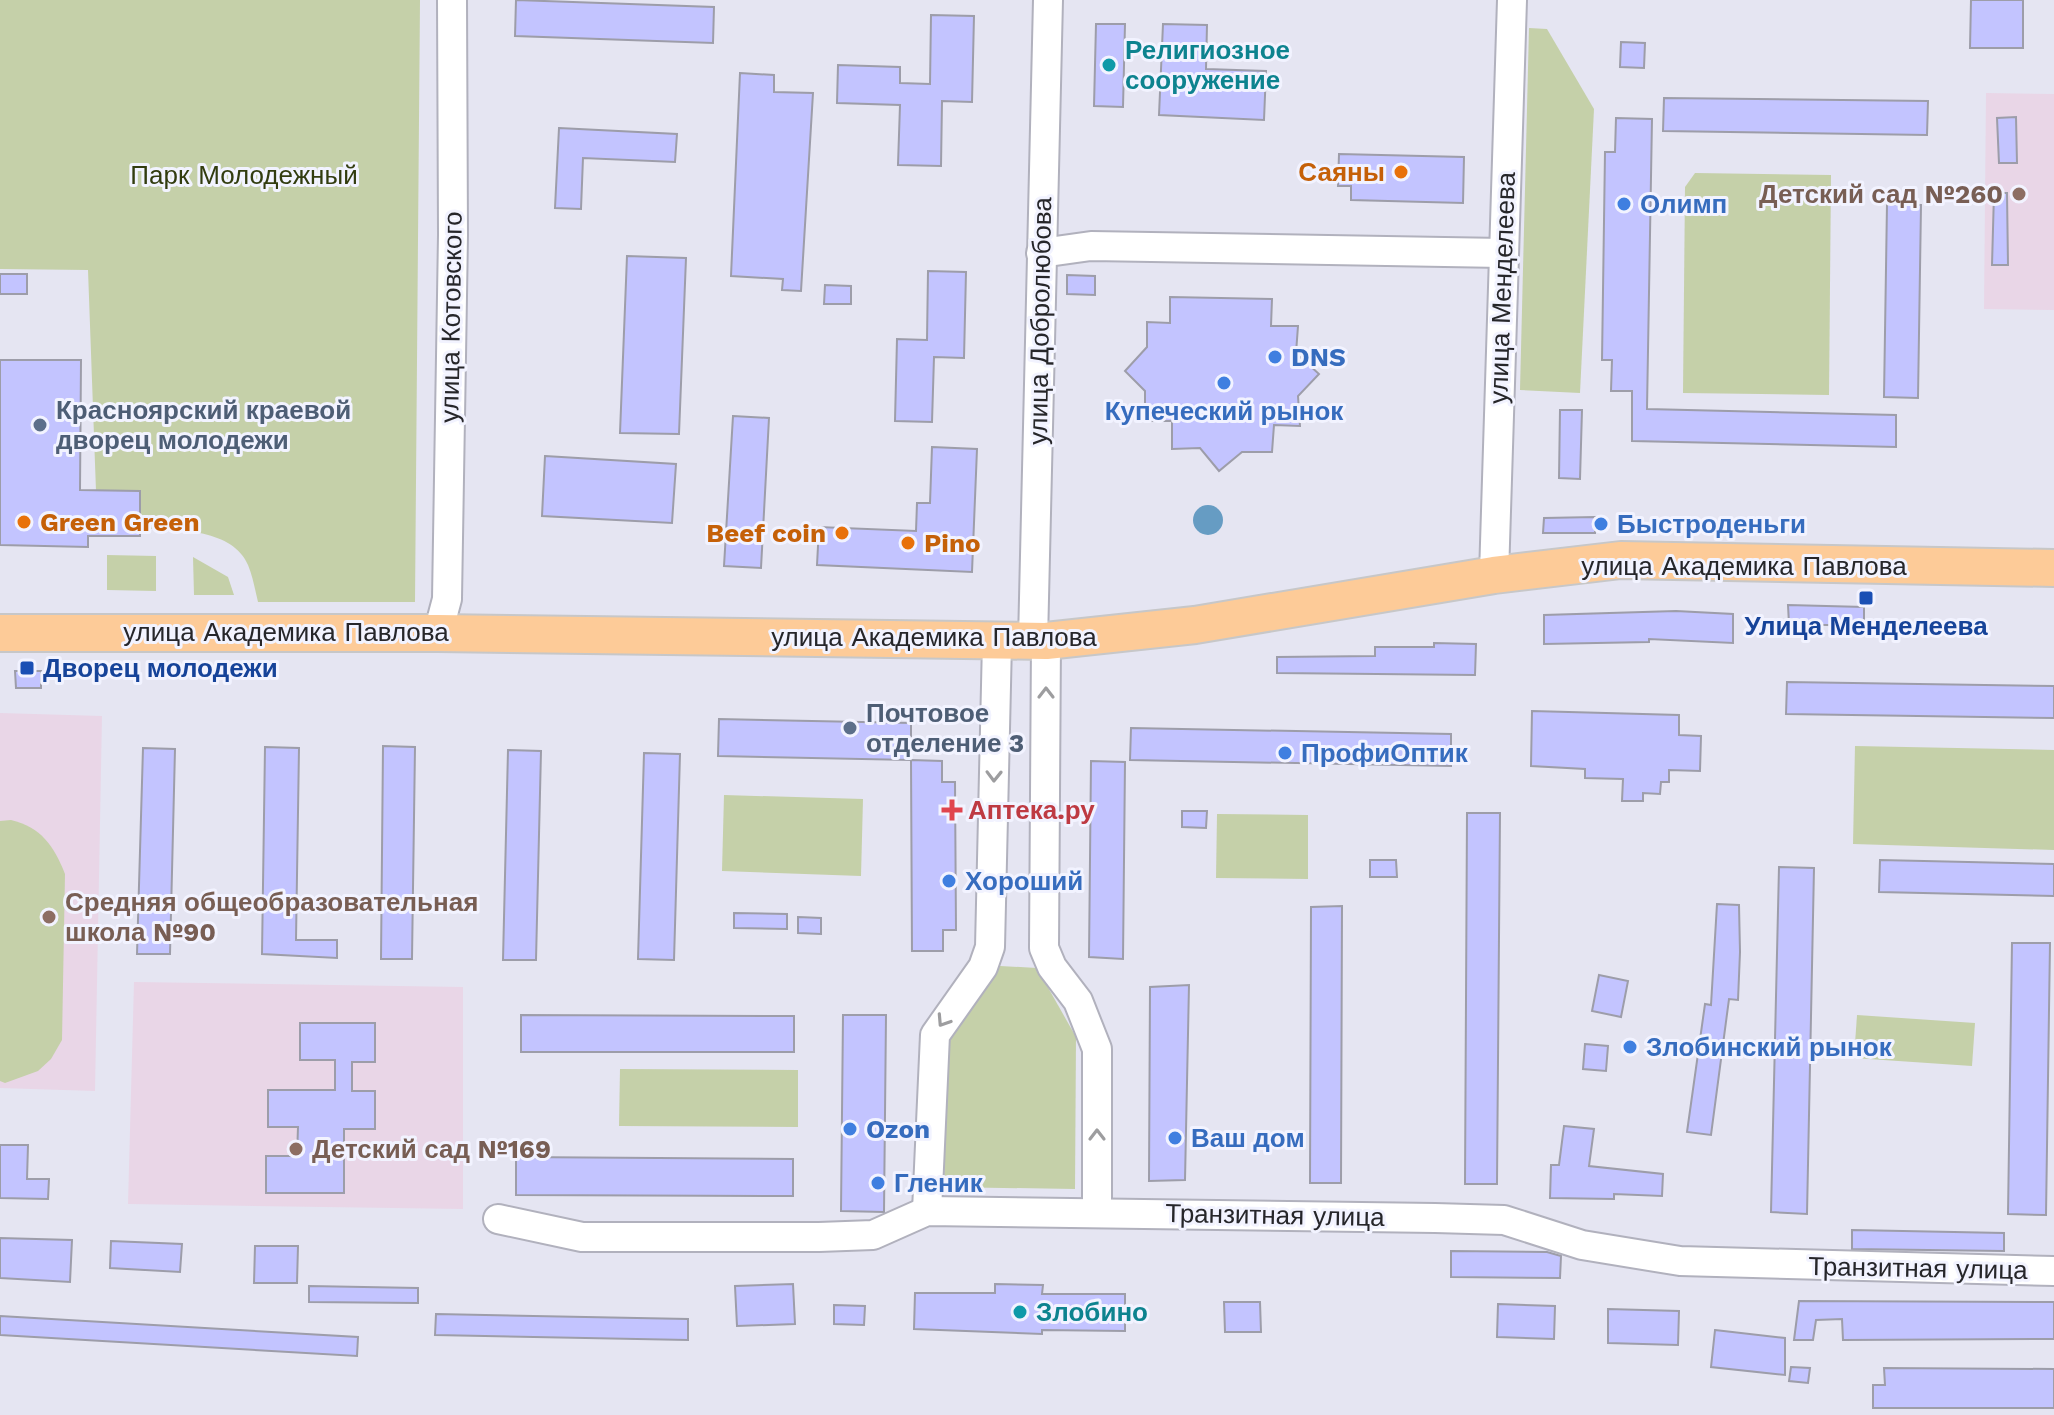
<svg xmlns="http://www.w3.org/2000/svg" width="2054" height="1415" font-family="'Work Sans',sans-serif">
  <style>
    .education { fill: #e9d6e7 }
    .green { fill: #c5d0a9 }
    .water { fill: #669cc3 }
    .building { fill: #c3c4ff; stroke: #9d9da9; stroke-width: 2 }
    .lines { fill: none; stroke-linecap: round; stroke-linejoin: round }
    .minor-casing { stroke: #b1b1bd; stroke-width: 32 }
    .major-casing { stroke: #c7c7c8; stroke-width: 40 }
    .minor { stroke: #fff; stroke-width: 28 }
    .major { stroke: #fdcb98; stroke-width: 36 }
    .oneway { stroke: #9d9d9f }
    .culture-dot { fill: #0f9aa8; stroke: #f2f3ff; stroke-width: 3 }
    .food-dot { fill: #e8710a; stroke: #f2f3ff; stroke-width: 3 }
    .education-dot { fill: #8d6e63; stroke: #f2f3ff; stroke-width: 3 }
    .shop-dot { fill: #3f7fe0; stroke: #f2f3ff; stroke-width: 3 }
    .service-dot { fill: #5c6f8a; stroke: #f2f3ff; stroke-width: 3 }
    .transit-dot { fill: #1a4fb4; stroke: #f2f3ff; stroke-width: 3 }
    .health-dot { fill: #e0444e; stroke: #f2f3ff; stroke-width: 3 }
    .labels { text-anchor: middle; stroke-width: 6; stroke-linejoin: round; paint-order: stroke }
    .culture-label { font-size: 26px; font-weight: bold; fill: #0d838f; stroke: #f2f3ff; text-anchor: start }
    .food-label { font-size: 26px; font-weight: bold; fill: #c56008; stroke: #f2f3ff; text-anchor: end }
    .park-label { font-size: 26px; fill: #323c0f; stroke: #f2f3ff }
    .education-label { font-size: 26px; font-weight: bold; fill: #785e54; stroke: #f2f3ff; text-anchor: start }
    .shop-label { font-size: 26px; font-weight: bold; fill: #366cbe; stroke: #f2f3ff; text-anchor: start }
    .street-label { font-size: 26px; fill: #26262a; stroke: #f2f3ff }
    .service-label { font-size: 26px; font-weight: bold; fill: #4e5e75; stroke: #f2f3ff; text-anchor: start }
    .transit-label { font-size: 26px; font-weight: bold; fill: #164399; stroke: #f2f3ff }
    .health-label { font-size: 26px; font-weight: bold; fill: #be3a42; stroke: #f2f3ff; text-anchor: start }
  </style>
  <rect width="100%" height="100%" fill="#e5e5f2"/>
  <g class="education">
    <path d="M1986,93l68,1v216l-70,-1z"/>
    <path d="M0,713l102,3 -7,375 -95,-3z"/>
    <path d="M134,982l329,5v222l-335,-5z"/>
  </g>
  <g class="green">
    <path d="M0,0h420l-5,602h-157c-3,-12 -5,-25 -10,-37 -15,-37 -76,-36 -108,-36l-44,-38 -8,-221 -88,-1z"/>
    <path d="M1529,28l18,1 47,80 -14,284 -60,-3z"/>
    <path d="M1695,173l136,2 -2,220 -146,-2 2,-206z"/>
    <path d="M107,555l49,1v35l-49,-1z"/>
    <path d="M193,557l35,20 6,18h-40z"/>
    <path d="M1855,746l199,4v100l-201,-6z"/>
    <path d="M724,795l139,4 -2,77 -139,-5z"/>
    <path d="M1217,814l91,1v64l-92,-1z"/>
    <path d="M11,820c30,7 43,26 54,54l-3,166 -11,19 -13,12 -33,12 -5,-2v-260z"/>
    <path d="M1000,966l37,2 39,69 -1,152 -131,-2 3,-142z"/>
    <path d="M1857,1015l118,8 -3,43 -118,-8z"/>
    <path d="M620,1069l178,1v57l-179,-1z"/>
  </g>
  <circle class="water" cx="1208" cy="520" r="15"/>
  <g class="building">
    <path d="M516,0l198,7 -1,36 -198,-7z"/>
    <path d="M1971,0h52v48h-53z"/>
    <path d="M931,15l43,1 -2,86 -30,-1 -1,65 -43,-1 2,-60 -63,-2 1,-38 62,2v16l30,1z"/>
    <path d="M1096,24h29l-2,83 -29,-1z"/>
    <path d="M1163,24l44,1 -1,44 60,2 -2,49 -105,-5z"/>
    <path d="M1621,42l24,1 -1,25 -24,-1z"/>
    <path d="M740,73l34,2v17l39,1 -12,198 -19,-1 1,-11 -52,-3z"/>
    <path d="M1664,98l264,3 -1,34 -264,-4z"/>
    <path d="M2016,117l1,46h-18l-2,-45z"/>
    <path d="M1616,118l36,1 -5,290 249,6v32l-264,-6v-50h-21l1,-31h-10l3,-208h10z"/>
    <path d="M559,128l118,6 -2,28 -92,-4 -2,51 -26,-1z"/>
    <path d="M1339,154l125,3 -1,46 -112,-3v-14h-13z"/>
    <path d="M1994,193h13l1,72h-16z"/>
    <path d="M1887,204l34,1 -3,193 -34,-1z"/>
    <path d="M627,256l59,2 -7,176 -59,-1z"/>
    <path d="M928,271l38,1 -2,86 -30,-1 -2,65 -37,-1 2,-82 30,1z"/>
    <rect x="0" y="274" width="27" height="20"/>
    <path d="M1067,275l28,1v19l-28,-1z"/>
    <path d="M825,285l26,1v18h-27z"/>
    <path d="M1170,297l102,2 -1,27h27l-2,27 23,21 -21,22 2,30 -26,-1 -2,27h-30l-23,19 -19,-23 -28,1v-28h-27v-30l-20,-20 22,-24v-25l23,1z"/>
    <path d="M0,360h81l-1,130 60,1v45h-52v11l-88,-2z"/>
    <path d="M1560,410h22l-2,69 -21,-1z"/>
    <path d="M733,416l36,2 -8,150 -37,-2z"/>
    <path d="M932,447l45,2 -5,123 -155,-7 2,-38 97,4 1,-28h13z"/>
    <path d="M545,456l131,8 -4,59 -130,-7z"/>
    <path d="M1595,517v16h-52l1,-15z"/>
    <path d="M1788,605l76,2v19l-75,-2z"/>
    <path d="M1676,611l57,3v29l-84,-4v3l-105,2v-29z"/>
    <path d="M1434,643l42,1 -1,31 -198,-2v-16l98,-1v-9h59z"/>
    <path d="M15,671h26v17h-25z"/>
    <path d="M1787,682l267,4v32l-268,-4z"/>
    <path d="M1532,711l147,4v20l22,1 -1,35 -31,-1v12h-8l-1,12 -17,-1v8h-21l1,-22 -38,-1v-9l-54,-3z"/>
    <path d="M719,719l192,4v37l-193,-4z"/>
    <path d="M1131,728l320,6v32l-321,-6z"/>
    <path d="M383,746l32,1 -3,212h-31z"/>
    <path d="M265,747l34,1 -3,192h41v18l-75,-4z"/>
    <path d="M143,748l32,1 -5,205h-33z"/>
    <path d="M508,750l33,1 -5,209h-33z"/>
    <path d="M644,753l36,1 -6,206 -36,-1z"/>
    <path d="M911,760l31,1v21h13l1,148h-13v21h-31z"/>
    <path d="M1091,761l34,1 -2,197 -34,-2z"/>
    <path d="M1182,811h25l-1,17 -24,-1z"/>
    <path d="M1467,813h33l-3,371h-32z"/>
    <path d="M1370,860h26l1,17h-27z"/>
    <path d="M1880,860l174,4v32l-175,-4z"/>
    <path d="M1779,867l35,1 -7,346 -36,-2z"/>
    <path d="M1717,904l22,1 1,47 -2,48 -9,-1 -18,136 -24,-3 18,-128 6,1z"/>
    <path d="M1342,906l-1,277h-31l1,-276z"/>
    <path d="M734,913l53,1v15l-53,-1z"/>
    <path d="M798,917l23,1v16l-23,-1z"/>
    <path d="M2012,943h38l-4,272 -38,-1z"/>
    <path d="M1599,975l29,6 -7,36 -29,-6z"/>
    <path d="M1189,985l-4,195 -36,1 1,-194z"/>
    <path d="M521,1015l273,1v36h-273z"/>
    <path d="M843,1015h43l-2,197 -43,-1z"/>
    <path d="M300,1023h75v39h-23v29h23v38h-31v64h-78v-37h31l1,-29h-30v-37h67v-30h-35z"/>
    <path d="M1585,1044l23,2 -2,25 -23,-2z"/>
    <path d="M1564,1126l30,3 -5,37 74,8 -1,22 -48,-2v5l-64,-1 1,-33h8z"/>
    <path d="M0,1145h28l-1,34h22l-1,20 -48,-1z"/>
    <path d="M516,1157l277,2v37l-277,-1z"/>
    <path d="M1852,1230l152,3v18l-152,-2z"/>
    <path d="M0,1238l72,2 -2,42 -70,-4z"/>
    <path d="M111,1241l71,3 -2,28 -70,-4z"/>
    <path d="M255,1246h43l-1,37h-43z"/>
    <path d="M1451,1251l96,1 14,4 -1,22 -109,-1z"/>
    <path d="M793,1284l2,40 -58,2 -2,-40z"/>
    <path d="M995,1284l48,1 -1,9h83v37l-83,-1v4l-128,-5 1,-36h80z"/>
    <path d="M309,1286l109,2v15l-109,-1z"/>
    <path d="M1799,1301l255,1v37l-211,1 -1,-21 -26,1 -3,20h-19z"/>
    <path d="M1224,1302h36l1,30h-36z"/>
    <path d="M1498,1304l57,2 -1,33 -57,-2z"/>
    <path d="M834,1305l31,1 -1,19 -30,-1z"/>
    <path d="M1608,1309l71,2 -1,34 -70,-2z"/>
    <path d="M436,1314l252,5v21l-253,-5z"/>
    <path d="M0,1316l358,21 -1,19 -357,-21z"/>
    <path d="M1715,1330l70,8v37l-74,-8z"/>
    <path d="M1791,1367l19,1 -2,15 -19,-2z"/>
    <path d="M1884,1368l170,1v39h-181v-23h12z"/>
  </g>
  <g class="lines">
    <g class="minor-casing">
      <g id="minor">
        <path d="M1041,253l50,-7 412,7"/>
        <path d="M1494,575l18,-575"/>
        <path d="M438,633l9,-34 6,-364 -1,-235"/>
        <path d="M1033,641l15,-641"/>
        <path d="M1046,641l-2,307 8,19 26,34 19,48v164"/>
        <path d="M927,1211l8,-176 48,-68 7,-20 7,-305"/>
        <path d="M498,1219l84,18h237l54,-2 54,-24 508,7 69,2 78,25 98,16 374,10"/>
      </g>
    </g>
    <g class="major-casing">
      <path id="major" d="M0,633h438l608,8 149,-16 299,-50 127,-15 433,8"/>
    </g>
    <use href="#minor" class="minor"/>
    <use href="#major" class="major"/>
  </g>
  <defs><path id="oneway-chevron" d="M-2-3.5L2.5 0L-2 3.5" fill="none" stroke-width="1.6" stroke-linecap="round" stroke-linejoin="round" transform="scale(2)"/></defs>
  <g class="oneway">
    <use href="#oneway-chevron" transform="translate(1046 693) rotate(-90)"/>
    <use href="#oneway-chevron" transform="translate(994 776) rotate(91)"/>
    <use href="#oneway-chevron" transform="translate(943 1021) rotate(123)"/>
    <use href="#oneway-chevron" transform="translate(1097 1135) rotate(-90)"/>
  </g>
  <g class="culture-dot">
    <circle cx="1109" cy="65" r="8"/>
    <circle cx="1020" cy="1312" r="8"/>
  </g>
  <g class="food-dot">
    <circle cx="1401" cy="172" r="8"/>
    <circle cx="24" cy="522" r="8"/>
    <circle cx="842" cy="533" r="8"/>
    <circle cx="908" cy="543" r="8"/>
  </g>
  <g class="education-dot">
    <circle cx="2019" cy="194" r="8"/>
    <circle cx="49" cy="917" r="8"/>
    <circle cx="296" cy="1149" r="8"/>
  </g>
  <g class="shop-dot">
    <circle cx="1624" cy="204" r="8"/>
    <circle cx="1275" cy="357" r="8"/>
    <circle cx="1224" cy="383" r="8"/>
    <circle cx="1601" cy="524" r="8"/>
    <circle cx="1285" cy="753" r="8"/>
    <circle cx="949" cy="881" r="8"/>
    <circle cx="1630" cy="1047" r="8"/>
    <circle cx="850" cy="1129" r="8"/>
    <circle cx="1175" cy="1138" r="8"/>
    <circle cx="878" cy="1183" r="8"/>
  </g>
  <g class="service-dot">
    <circle cx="40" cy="425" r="8"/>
    <circle cx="850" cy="728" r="8"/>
  </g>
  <g class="transit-dot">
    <rect x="1858" y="590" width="16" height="16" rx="4"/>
    <rect x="19" y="660" width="16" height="16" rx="4"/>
  </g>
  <path class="health-dot" d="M948 798h8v8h8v8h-8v8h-8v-8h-8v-8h8z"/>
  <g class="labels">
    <g class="culture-label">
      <text x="1125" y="59">Религиозное<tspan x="1125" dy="30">сооружение</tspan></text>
      <text x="1036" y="1321">Злобино</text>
    </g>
    <g class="food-label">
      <text x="1385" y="181">Саяны</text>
      <text x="40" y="531" text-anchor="start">Green Green</text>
      <text x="826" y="542">Beef coin</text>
      <text x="924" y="552" text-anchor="start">Pino</text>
    </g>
    <g class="park-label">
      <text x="244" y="184">Парк Молодежный</text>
    </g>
    <g class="education-label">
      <text x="2003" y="203" text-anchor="end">Детский сад №260</text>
      <text x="65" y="911">Средняя общеобразовательная<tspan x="65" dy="30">школа №90</tspan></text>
      <text x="312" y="1158">Детский сад №169</text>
    </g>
    <g class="shop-label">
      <text x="1640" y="213">Олимп</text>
      <text x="1291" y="366">DNS</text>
      <text x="1224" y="420" text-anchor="middle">Купеческий рынок</text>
      <text x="1617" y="533">Быстроденьги</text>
      <text x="1301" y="762">ПрофиОптик</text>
      <text x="965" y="890">Хороший</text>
      <text x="1646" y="1056">Злобинский рынок</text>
      <text x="866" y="1138">Ozon</text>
      <text x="1191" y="1147">Ваш дом</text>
      <text x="894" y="1192">Гленик</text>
    </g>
    <g class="street-label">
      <text transform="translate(1502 288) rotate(-88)" y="9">улица Менделеева</text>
      <text transform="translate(451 317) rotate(-89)" y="9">улица Котовского</text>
      <text transform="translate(1040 321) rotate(-89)" y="9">улица Добролюбова</text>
      <text x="1744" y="575">улица Академика Павлова</text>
      <text x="286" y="641">улица Академика Павлова</text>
      <text x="934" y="646">улица Академика Павлова</text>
      <text transform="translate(1275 1215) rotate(1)" y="9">Транзитная улица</text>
      <text transform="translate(1918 1268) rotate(1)" y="9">Транзитная улица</text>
    </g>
    <g class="service-label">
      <text x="56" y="419">Красноярский краевой<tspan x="56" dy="30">дворец молодежи</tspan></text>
      <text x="866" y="722">Почтовое<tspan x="866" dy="30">отделение 3</tspan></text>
    </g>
    <g class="transit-label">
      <text x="1866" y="635">Улица Менделеева</text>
      <text x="43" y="677" text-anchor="start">Дворец молодежи</text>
    </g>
    <g class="health-label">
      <text x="968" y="819">Аптека.ру</text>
    </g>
  </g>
</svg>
